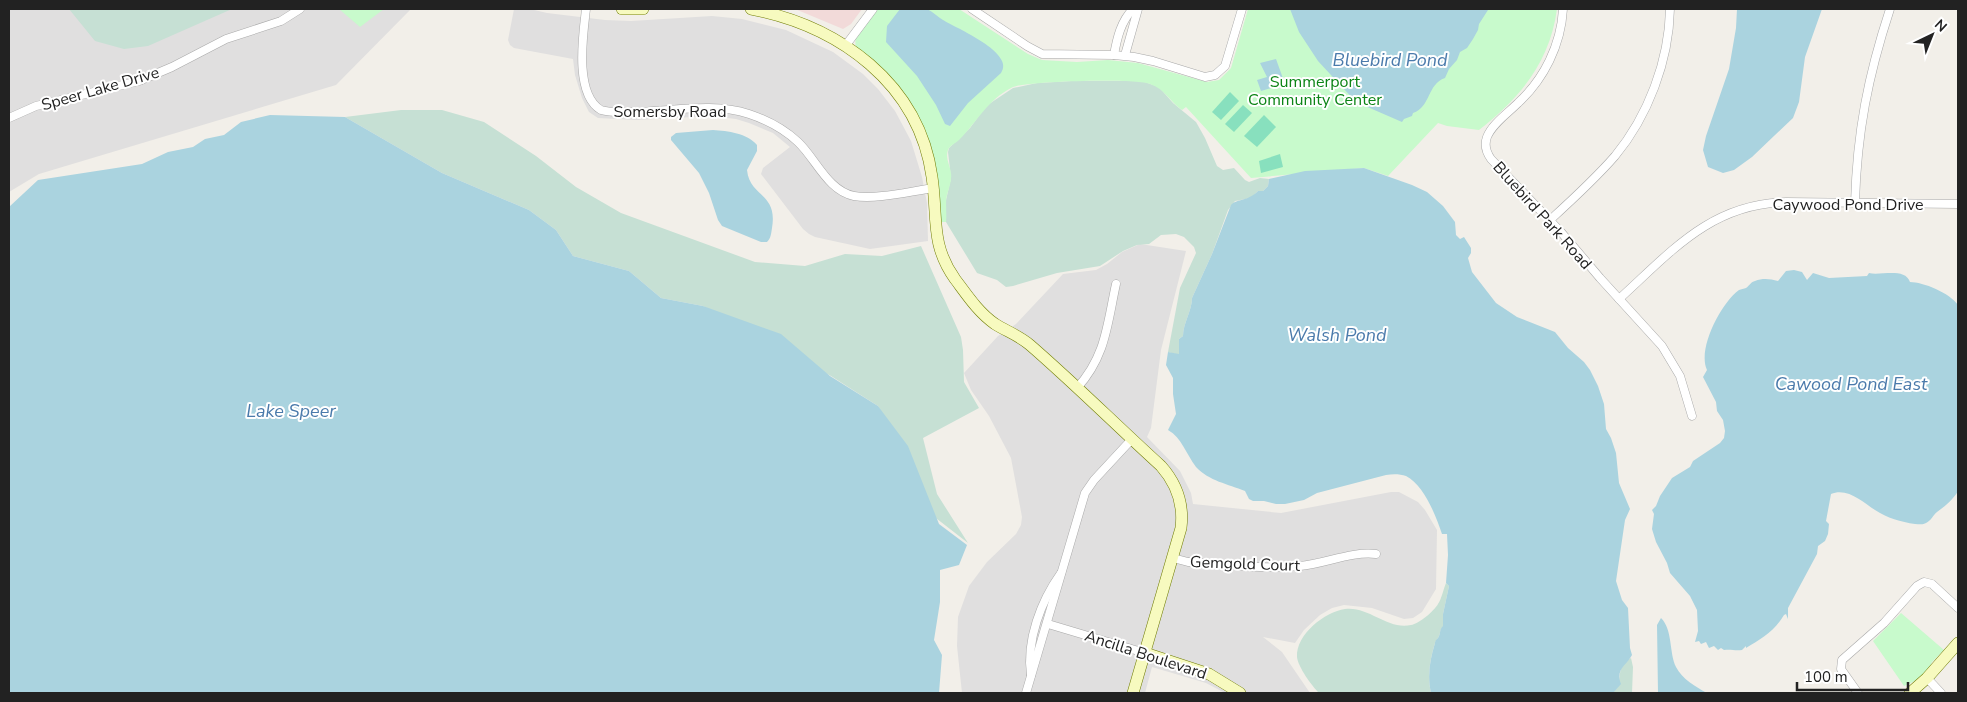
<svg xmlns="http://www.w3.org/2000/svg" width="1967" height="702" font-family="'Nunito Sans',sans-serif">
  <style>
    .residential { fill: #e0dfdf }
    .commercial { fill: #f2dad9 }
    .wetland { fill: #c6e0d4 }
    .park { fill: #c8facc }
    .pitch { fill: #88e0be }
    .water { fill: #aad3df }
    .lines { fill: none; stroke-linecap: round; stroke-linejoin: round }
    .street-casing { stroke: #a9a9a9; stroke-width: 9 }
    .secondary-casing { stroke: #707d05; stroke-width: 12 }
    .street { stroke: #fff; stroke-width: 8 }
    .secondary { stroke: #f7fabf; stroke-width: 11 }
    .labels { text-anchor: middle; stroke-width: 4; stroke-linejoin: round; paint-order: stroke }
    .park-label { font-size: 16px; fill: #0c8416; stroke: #fff }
    .street-label { font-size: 16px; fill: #222; stroke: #fff }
    .water-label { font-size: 18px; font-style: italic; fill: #4a7aab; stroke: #fff }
  </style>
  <rect width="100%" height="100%" fill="#f2efe9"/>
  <g class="residential">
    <path d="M9,9h402l-75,76 -297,89 -30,18z"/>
    <path d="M514,9h16l17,4 58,7 26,1 81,-5 30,3 44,11 47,22 30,22 15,15 17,22 7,13 9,17 11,36 5,26 1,38 -58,8 -55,-12 -6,-3 -6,-5 -42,-55 2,-6 27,-21 -17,-14 -24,-10 -13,-4 -25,-3 -74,4 -39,-2 -9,-6 -7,-14 -7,-23 -2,-16 -59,-11 -4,-3 -2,-5z"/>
    <path d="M1140,244l46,7 -25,99 -10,78 -4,9 33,34 11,22 2,11 88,9 110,-21h8l19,10 7,8 12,20 -1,59 -14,23 -9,6 -9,1 -32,-11 -28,-3 -12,3 -12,7 -16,15 -9,13 -32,-6 19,15 28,41h-85l-19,-10 -54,-16 -7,26h-183l-5,-47 1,-29 11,-31 18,-24 29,-28 5,-9 1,-8 -11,-59 -22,-42 -18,-26 -7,-17 34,-37 18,-12 47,-50 33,-4 11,-6 15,-12z"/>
  </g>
  <path class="commercial" d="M795,9h67l-11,15 -8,5z"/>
  <g class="wetland">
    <path d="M69,9h163l-84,37 -24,3 -29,-8z"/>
    <path d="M1072,81h70l17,6 14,16 23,19 9,16 12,28 6,4 11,-2 11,12 4,2 11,-4 9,1 -1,7 -5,5h-5l-7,7 -16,3 -7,9 -16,44 -20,44c0,13 -9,25 -9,38l-4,3v16l-11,-3 12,-64 16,-35 -2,-6 -10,-10 -8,-3 -15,1 -12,9 -12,1 -14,6 -23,15 -43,7 -44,13 -7,1 -9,-7 -20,-7 -28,-46 -3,-5v-22l5,-22 -3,-26 1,-4 21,-20 16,-22 27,-18 24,-5z"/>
    <path d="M401,110h41l42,12 52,34 40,31 45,26 134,49 50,4 40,-12 37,2 39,-10 40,91 2,13 1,32 15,26 -56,30 14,56 31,49 -36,-28 -54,-109 -47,-30 -128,-70 -42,-8 -32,-27 -56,-15 -17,-26 -27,-20 -87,-37 -97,-56z"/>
    <path d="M1446,583l3,3 -6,28 1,12c-5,4 -3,6 -5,10 -1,3 -4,5 -4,7 -5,16 -8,33 -4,50h-112c-7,-7 -21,-26 -22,-36 -1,-23 28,-45 48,-48 24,-3 42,21 66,16 8,-1 23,-14 27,-21 4,-6 5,-14 8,-21z"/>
    <path d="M1631,658l2,9 -1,26h-19c2,-4 6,-6 6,-10 1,-11 1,-19 12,-25z"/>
  </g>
  <g class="park">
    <path d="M339,9h45l-24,18z"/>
    <path d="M878,9h81l69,45 14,6 35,2 31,-2 30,3 69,19 12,-2 12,-12 17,-59h309c-7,53 -37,89 -78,121l-32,-4 -9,-3 -50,53 -24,-8 -113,10 -65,-71 -4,3c-12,-8 -17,-21 -32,-26 -14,-6 -123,-3 -137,3 -26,13 -35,34 -54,53 -4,4 -9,5 -11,10 -3,8 2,15 3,23 1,8 -2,14 -4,22 -2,8 0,18 -1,27h-7l-14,-86 -69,-88c-4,-15 13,-29 22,-39z"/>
    <path d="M1901,613l43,37 -12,12 -4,9 -11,9 -13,6 -31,-45z"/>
  </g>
  <g class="pitch">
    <path d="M1230,92l9,9 -18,19 -9,-8z"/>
    <path d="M1243,105l9,8 -18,19 -9,-8z"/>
    <path d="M1264,115l12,12 -19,20 -13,-11z"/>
    <path d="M1280,154l3,13 -22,6 -2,-12z"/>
  </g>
  <g class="water">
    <path d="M900,9c8,0 20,-3 27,0 6,3 11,8 16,11 13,8 73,33 58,53l-33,30 -18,23 -5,-2 -9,-19 -19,-29 -31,-34 1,-16z"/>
    <path d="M1290,9h198v1l-9,14 -1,6 -5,9 -6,9 -7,4 -3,8 -8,9 -4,9c-18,6 -14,29 -32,35l-1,3 -8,3 -2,3 -46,-20 -38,-41 -19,-29z"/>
    <path d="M1737,9h85l-17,48 -6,45 -6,16 -41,39 -18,13 -11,3 -15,-6 -5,-17 3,-14 23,-67 7,-41z"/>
    <path d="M1276,59l9,25 -24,7 -4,-11 10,-3 -7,-14z"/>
    <path d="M270,115l75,2 97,56 87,37 27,20 17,26 56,15 32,27 42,8 78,28 49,42 48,30 30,40 31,78 28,21 -8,20 -19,5v32l-6,38 8,15 -3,38h-930v-486l29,-27 104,-16 26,-12 25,-5 12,-8 19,-4 17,-13z"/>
    <path d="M713,130c15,1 34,3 44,15v6l-10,19c3,28 31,22 25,58 -1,6 -1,10 -5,14h-6l-39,-16 -4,-6 -9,-27 -10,-20 -28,-33v-3l5,-4z"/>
    <path d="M1364,168l48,17 15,7 16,14 12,16 1,13 4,4 4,-2 7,11v5l-3,5 4,14 24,31 21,14 38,15 13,16 16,14 6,8 8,16 6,18 2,25 5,9 5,15 3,30 11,26 -5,11 -9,61 6,19 6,8 2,40 2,7c-5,10 -17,14 -11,29l-8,9h-182c-4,-17 -1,-34 4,-50 0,-3 3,-4 4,-7 2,-4 0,-6 4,-10v-12l6,-28 -3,-3 2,-28 -1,-21h-5c-6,-18 -18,-49 -36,-58 -6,-2 -13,-2 -20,-1l-69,18 -13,7 -19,4h-9l-12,-3h-11l-4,-2 -4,-8c-17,-7 -36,-10 -49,-24 -10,-13 -14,-29 -28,-37l8,-16 -3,-20v-16l-7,-13 2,-13 11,2v-15l4,-3c0,-13 9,-25 9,-38l20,-44 19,-49c7,-7 16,-3 27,-14h5l5,-5 1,-7 36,-8z"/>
    <path d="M1794,270l8,2 5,8 6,-7 16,5 38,-2 2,-3c11,3 36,-6 41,9 13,0 40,11 48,23v186c-5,9 -13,15 -21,21 -4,3 -6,9 -11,11 -3,2 -7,1 -11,1 -14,-2 -28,-6 -40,-14 -12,-8 -28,-23 -44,-16l-5,27 3,3 -1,10 -3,7 -7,5 -1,8 -29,54v11l-2,-5 -2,1c-10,17 -23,24 -38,33v-2l-4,4c-7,1 -11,-1 -18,0l-3,-2 -3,2 -4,-4 -5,2 -3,-6 -5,2 -2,-3 -4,1 3,-11 -1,-21 -7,-14 -20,-23 -3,-10 -11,-21 -4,-13 2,-15 -2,-4 4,-4 4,-10 12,-18 18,-11 3,-6 27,-18 4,-5 1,-7 -2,-11 -6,-9 -1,-9 -13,-25 4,-7c-10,-21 14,-67 32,-80 2,-1 5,-1 7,-2 4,-3 5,-6 9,-7 8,-3 15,-2 23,0l8,-10z"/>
    <path d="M1661,618c12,12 8,35 15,49 6,12 20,20 31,26h-49l-1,-68z"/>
  </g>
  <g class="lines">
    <g class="street-casing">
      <g id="street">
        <path d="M586,9c-3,26 -12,85 15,101 10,3 21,2 31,2 39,0 79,-10 117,2 18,6 35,15 49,28 18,17 30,49 56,54 22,4 57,-5 80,-8"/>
        <path d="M972,9l55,37 15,8 72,1 20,2 19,4 52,16 10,-2 10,-9 17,-57"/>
        <path d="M1563,9c-2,36 -19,70 -45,94 -10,10 -26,21 -31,34 -3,8 -1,15 4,22l70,73 39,46 62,68 18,30 12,40"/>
        <path d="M846,45l27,-36"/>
        <path d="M1114,55c3,-17 7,-34 19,-46"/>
        <path d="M1125,55l13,-46"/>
        <path d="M9,118l27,-12 103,-25 33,-14 54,-28 55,-18 19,-12"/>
        <path d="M1855,203c2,-71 13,-127 35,-194"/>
        <path d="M1550,220c22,-20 45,-41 65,-64 33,-40 54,-95 55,-147"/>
        <path d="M1619,299c52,-47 91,-95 167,-97l172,2"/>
        <path d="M1077,388c29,-32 30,-63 39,-104"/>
        <path d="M1173,558l15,4c37,2 75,8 112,4 25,-2 51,-15 76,-12"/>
        <path d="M1048,624l97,29"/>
        <path d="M1031,675c-5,-35 10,-74 30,-102"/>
        <path d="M1927,678l14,15"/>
        <path d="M1026,693l59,-200 9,-13 38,-41"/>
        <path d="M1858,693l-17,-24 1,-9 42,-37 33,-37 7,-4 8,2 26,24"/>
      </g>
    </g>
    <g class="secondary-casing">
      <g id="secondary">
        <path d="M622,9h21"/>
        <path d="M751,9c88,17 168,74 181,168 6,40 -2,67 23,102 12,16 23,33 40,45 11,7 25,12 35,21 45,39 87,81 131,121 16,18 23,38 20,62l-48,165"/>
        <path d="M1145,653l64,21 31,19"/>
        <path d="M1910,693l17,-15 31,-35"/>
      </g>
    </g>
    <use href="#street" class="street"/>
    <use href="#secondary" class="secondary"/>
  </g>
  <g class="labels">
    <g class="park-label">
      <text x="1315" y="87">Summerport<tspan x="1315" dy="18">Community Center</tspan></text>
    </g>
    <g class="street-label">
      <text transform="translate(100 88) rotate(-16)" y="6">Speer Lake Drive</text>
      <text x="670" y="117">Somersby Road</text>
      <text x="1848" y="210">Caywood Pond Drive</text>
      <text transform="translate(1543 215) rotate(48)" y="6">Bluebird Park Road</text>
      <text transform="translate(1245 563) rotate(2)" y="6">Gemgold Court</text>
      <text transform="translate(1146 654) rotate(18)" y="6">Ancilla Boulevard</text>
    </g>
    <g class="water-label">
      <text x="1390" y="66">Bluebird Pond</text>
      <text x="1337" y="341">Walsh Pond</text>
      <text x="1851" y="390">Cawood Pond East</text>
      <text x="291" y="417">Lake Speer</text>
    </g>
  </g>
  <rect width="1967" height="702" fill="none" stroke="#222222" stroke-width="20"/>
  <g transform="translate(1932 35) rotate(43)" stroke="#ffffff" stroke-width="4" paint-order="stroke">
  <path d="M0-4L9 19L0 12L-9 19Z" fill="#222222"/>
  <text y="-8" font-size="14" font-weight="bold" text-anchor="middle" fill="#222222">N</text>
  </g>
  <path d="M1797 682v8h111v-8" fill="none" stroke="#222222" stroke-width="2.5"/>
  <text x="1804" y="682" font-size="15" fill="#222222" stroke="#ffffff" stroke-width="4" paint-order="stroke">100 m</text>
</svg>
